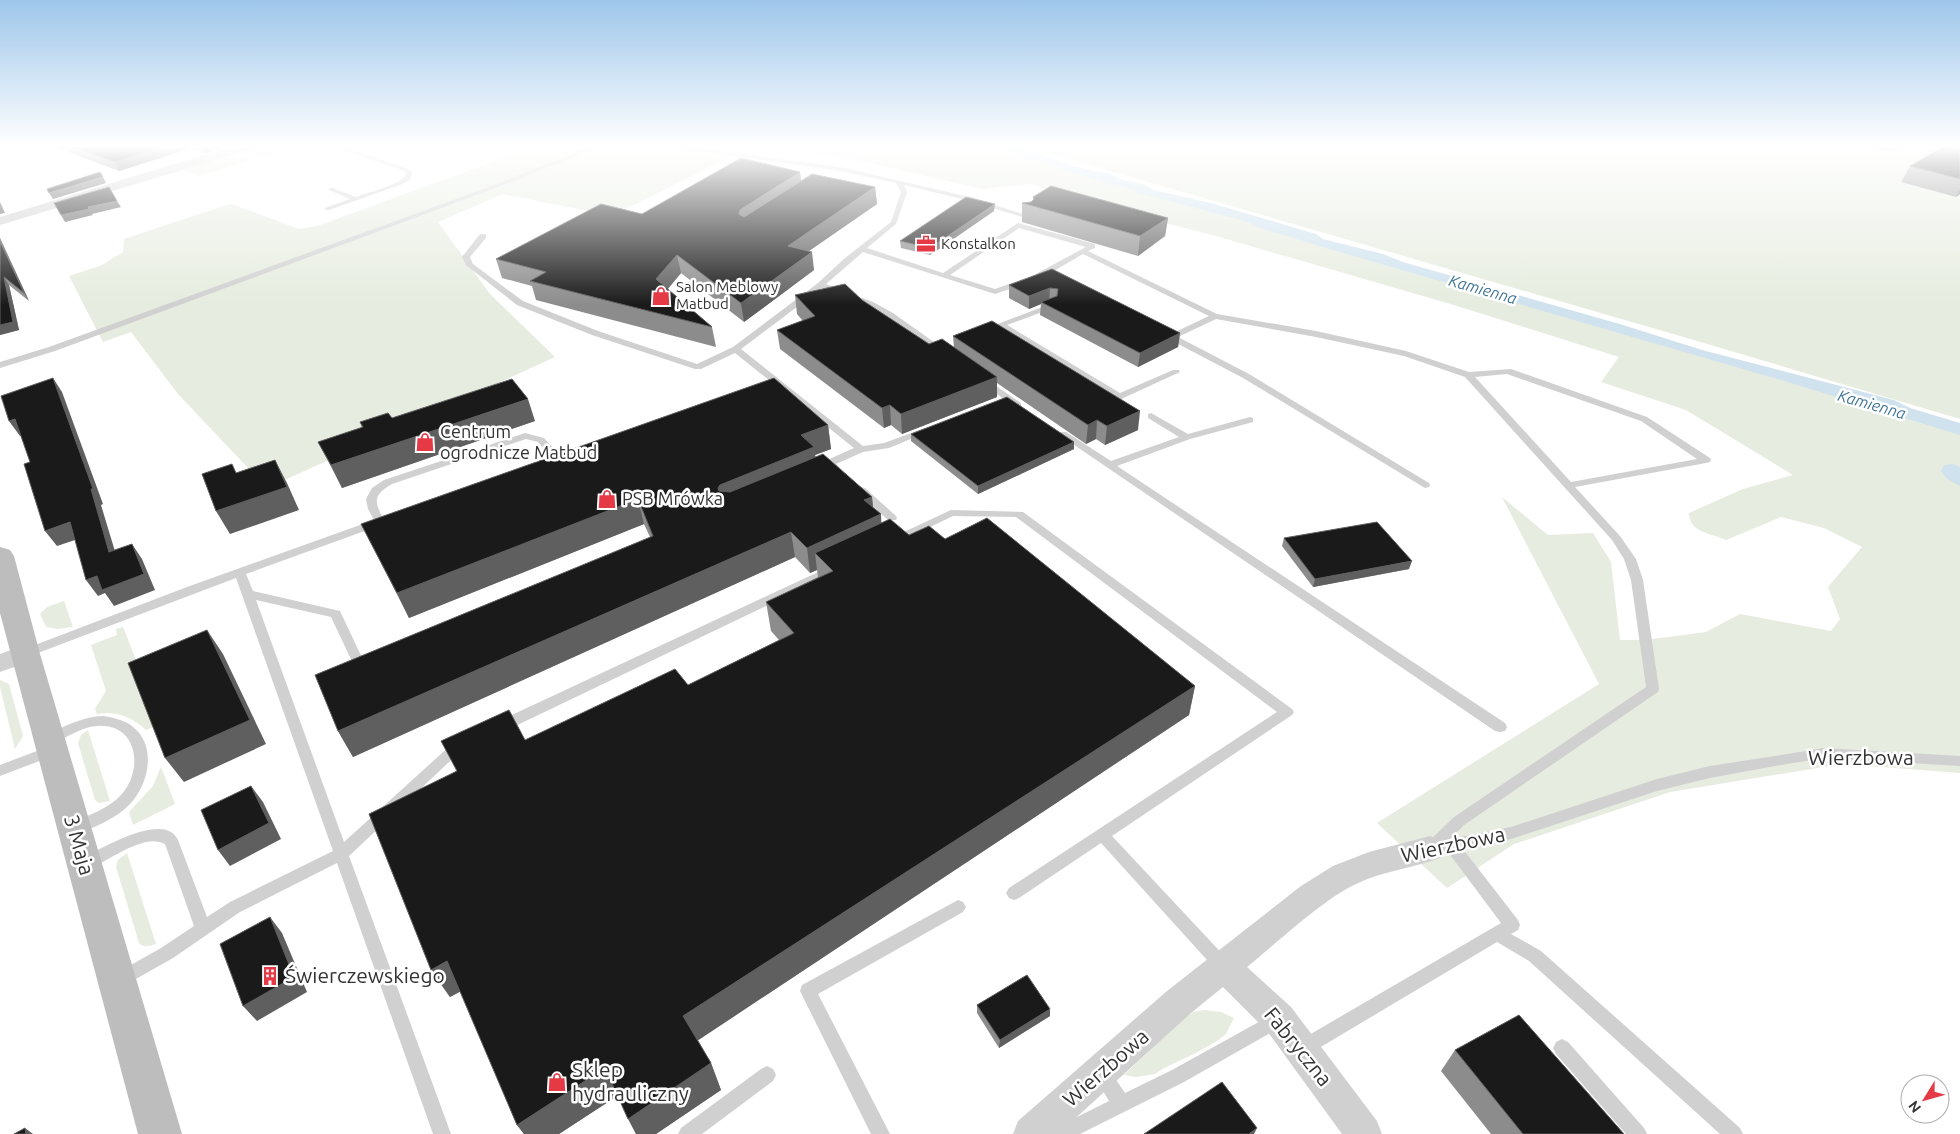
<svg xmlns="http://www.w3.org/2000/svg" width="1960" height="1134" font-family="Ubuntu,sans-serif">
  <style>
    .green { fill: #e6ecdf }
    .water { fill: #cfe2ee }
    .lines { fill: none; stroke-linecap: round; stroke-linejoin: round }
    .lane { fill: #d0d0d0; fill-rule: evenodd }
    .street { fill: #d0d0d0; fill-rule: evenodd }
    .secondary { fill: #bdbdbd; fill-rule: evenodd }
    .wall { fill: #8c8c8c }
    .shaded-wall { fill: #5f5f5f }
    .building { fill: #1a1a1a; stroke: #5f5f5f }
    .labels { text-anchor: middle; stroke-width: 5; stroke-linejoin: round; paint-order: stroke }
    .far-poi-label { font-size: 15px; fill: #333; stroke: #fff; text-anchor: start }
    .far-water-label { font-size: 16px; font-style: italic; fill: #3f7597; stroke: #fff }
    .poi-label { font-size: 18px; fill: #333; stroke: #fff; text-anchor: start }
    .near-street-label { font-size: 21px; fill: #333; stroke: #fff }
    .near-poi-label { font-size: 21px; fill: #333; stroke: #fff; text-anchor: start }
  </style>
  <rect width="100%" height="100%" fill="#fff"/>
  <g class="green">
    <path d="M259,146h38l-34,11 -16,-7z"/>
    <path d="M536,146h217l-130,64 -15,5 -105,-21 -65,28 52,72 65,63 -288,131 -89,-94 -47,-62 -28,10 -34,-66 33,-11 21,-13 1,-13 102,-34 6,-1 67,25 18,-3z"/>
    <path d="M757,146h245l958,286v341l-118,-9 -172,28 -156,52 -67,44 -70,-65 222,-139 -97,-187 46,38 45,-2 18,29 9,78h25l61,-8 34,-18 91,17 9,-12 -12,-32 34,-40 -38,-19 -43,-11 -55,23c-14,-7 -37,-7 -37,-27l54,-24 50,-14 -107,-65 -85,-28 18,-25 -165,-52 -238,-69 -125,-32 -60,-20 -49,5 -134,-31z"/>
    <path d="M1024,146h936v273l-273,-81z"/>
    <path d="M234,154l17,6 -52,16 -17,-6z"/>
    <path d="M64,601l9,26 -15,2 -12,-2 -6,-13 7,-7z"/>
    <path d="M123,627l38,97 -15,6c-14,-13 -30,-20 -49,-16l-2,-5 11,-18 -15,-46 26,-10 -1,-6z"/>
    <path d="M0,680l9,4 14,52 -8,13 -15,-62z"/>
    <path d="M88,730l22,71 -11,2 -4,-3 -17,-57 3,-8z"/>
    <path d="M161,767l14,37 -42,21 -4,-13 24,-26z"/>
    <path d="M127,853l29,91c-6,2 -13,4 -17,-1l-23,-76 2,-7z"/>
    <path d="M1205,1010l16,2 13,6 -8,16 -9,7 -23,13 -30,14 -9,6 -19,3 -12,-2 59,-56 10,-7z"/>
  </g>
  <g class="water">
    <path d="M995,146h20l55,19 33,8h6l10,6 27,6 7,5 58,13 105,31 7,5 60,15 20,8 220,63 79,25 192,50 16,8 50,15v12l-179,-55 -448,-130 -70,-21 -18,-8 -110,-29c-7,-6 -20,-6 -29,-9 -37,-12 -75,-23 -111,-37z"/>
    <path d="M1954,464l6,3v19l-13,-7 -6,-8 3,-6z"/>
  </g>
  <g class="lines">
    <g class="lane">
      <path d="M332,146h10l66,23 4,3c0,8 -5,10 -12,13l-71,25h-4v-2l25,-9 -21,-9v-2h4l23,9c12,-5 44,-12 50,-22l-2,-4z"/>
      <path d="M593,146h9l-109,43 -438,162 -55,17v-6l49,-15 440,-160z"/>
      <path d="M665,146h19l156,21 130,30 62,20 -3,2 -63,-19 -62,-15 3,7 -11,32 -29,24 76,25 75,-50 77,21v4l-7,3 129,63 99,17 90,20 63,21 42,-3 136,48 63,41 1,2 -1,2 -4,1 -131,24 45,49 16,23 7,21 16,109 -1,3 -194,133 -14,14 61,-12 146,-48 53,-13 65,-10 49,-8 136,8v10l-136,-8 -49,8 -65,12 -53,13 -146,48 -48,10 55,71 2,5 -2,5 -7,4 30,17 199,177 3,6h-23l-191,-173 -32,-19 -188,112 -6,3 -6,-3 -3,-6 3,-6 204,-119 -53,-71 -18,3 -5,-2 -2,-4 2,-4 29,-28 192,-130 -15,-107 -7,-21 -12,-19 -147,-163 -61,-21 -88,-19 -100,-18 -38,18 71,37 180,109 1,2 -1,2 -4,1 -182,-110 -80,-42v-4l8,2 38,-18 -126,-62 -43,25 -45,15 -132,-42 -37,32 47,18 20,11 52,37v4h-6l-52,-37 -20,-11 -45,-18 -81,61 122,97 21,-3 41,-15 5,3 -41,17 -26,4 -27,12 6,6 -5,3c-5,-1 -10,-6 -13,-10l1,-2 29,-13 -119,-95 -34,16h-6l-103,-34 -75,-30 -51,-40 -4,-8 18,-23h6v4l-16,19 3,7 50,37 75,30 99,33 36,-17 85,-64 27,-25 46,-36 10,-30 -5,-9 -56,-12zM1019,228l67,19 -52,28 -39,14 -45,-14zM1507,374l134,47 56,38 -126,23 -96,-105z"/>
      <path d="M1053,303l4,2 -1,2 -49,18 113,68 53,-23h6l1,2 -61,28 -119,-72 -14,5 -4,-3z"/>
      <path d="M986,379l35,24v4h-6l-32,-23 -1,-2z"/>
      <path d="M1151,413l37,21 62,-17 3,1v4l-63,17 -73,27 388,257 2,4 -2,4 -5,1 -5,-1 -437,-297 2,-2h6l45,29 68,-24 -31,-19v-4z"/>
      <path d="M525,433l19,5 17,18 1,2 -1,2h-8l-15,-18 -12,-3 -134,45c-21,12 -17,19 -7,38l-1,2 -138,50 7,17 87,20 25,53 4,4 -4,4h-8l-26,-55 -75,-17 88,242 109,-99 5,-1 5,1 2,4 -116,109 102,278h-18l-96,-271 -97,49 -67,46 -46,26 -6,3 -6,-3 -2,-5 2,-5 46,-26 33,-22 -29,-82c-22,-12 -58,19 -79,26l-5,-1 -2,-5 2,-5c18,-9 83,-49 97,-19l29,77 23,-15 103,-51 -97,-273 -206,78h-8l-2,-3 2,-3 165,-63 187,-67 -6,-11 -2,-10 6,-11 12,-8z"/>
      <path d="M861,487l4,1 31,28 1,2 -1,2h-8l-31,-28 -1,-2 1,-2z"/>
      <path d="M951,510l72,2 269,197 2,3 -2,3 -180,121 117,125 2,5 -2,5 -6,3 -6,-3 -116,-128 -82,55 -5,2 -5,-2 -3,-5 3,-5 268,-176 -261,-195 -63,-1 -54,26h-8l-1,-2 1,-2z"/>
      <path d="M831,566l4,1 2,3 -2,3 -328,157 -5,1 -5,-1 -2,-4 2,-4z"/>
      <path d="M104,716c10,2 21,4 29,11 24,19 16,57 -3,77 -13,14 -36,24 -54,30l-5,-2 -2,-4 2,-4c17,-9 37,-15 50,-29 23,-25 17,-72 -24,-69 -17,1 -31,13 -47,18l-5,-1 -2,-4 2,-4c19,-8 38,-19 59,-19z"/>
      <path d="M50,746l5,1 2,4 -2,4 -55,21v-11z"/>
      <path d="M958,900l5,2 3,5 -3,5 -145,82 72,140h-19l-71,-143 2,-6z"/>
      <path d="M1275,1013l6,2 2,6 -2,6 -97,55 -104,52h-28l3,-6 54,-27 -16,-27 3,-6 6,-3 6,3 17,25 47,-23z"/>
      <path d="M1562,1039l6,3 76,86 3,6h-21l-70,-80 -3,-6 3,-6z"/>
      <path d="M767,1066l6,3 3,6 -3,6 -71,53h-24l3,-6 80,-59z"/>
    </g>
    <g class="street">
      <path d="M234,146h20l-2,3 -252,76v-8z"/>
      <path d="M25,645l9,3 3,6 -3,6 -34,12v-18z"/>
      <path d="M1430,836l10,4 5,9 -5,9c-27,10 -57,13 -84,26 -34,16 -78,58 -109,83l44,40 86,114 5,13h-40l-75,-103 -44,-44 -32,26 -133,121h-45l5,-13 149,-130 134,-105 32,-20 36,-14z"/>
    </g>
    <path class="secondary" d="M0,547l10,3 4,6 26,98 142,480h-44l-138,-521z"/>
  </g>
  <g class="wall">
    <path d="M52,146h175l-21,7 -14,-5 -73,23z"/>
    <path d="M1869,146h33l-10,6z"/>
    <path d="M1960,146v48l-4,3 -55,-15 9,-16z"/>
    <path d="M800,172l1,9 74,6 2,17 -68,47 5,19 -70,52 -63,-49 -13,16 44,38 4,20 -180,-47 -4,-14 -30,-8 -6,-19 146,-45z"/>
    <path d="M1033,197l135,21 -3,18 -27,20 -116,-34v-19l9,-1 2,-2z"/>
    <path d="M994,211l-64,44 -29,-7 -1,-7z"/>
    <path d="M0,238l29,63 -20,-16 10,45 -19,5z"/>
    <path d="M1052,269l128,64 -2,14 -40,20 -98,-52 1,-11 -12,5 -20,-11v-13z"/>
    <path d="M795,295l67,5 67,44 25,3 -1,-11 185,94 -33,15 -9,-6 -10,5 -89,-61v14l-95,37 -11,-9 -7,3 -104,-79 -3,-19 26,-9 -6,-7z"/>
    <path d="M392,418l143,3 -193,67 -24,-46 44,-14 -2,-6z"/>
    <path d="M828,425l3,24 -16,6 1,2 56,40 1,11 8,6v9l28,12 36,4 250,147 -6,29 -491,325 13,23 10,27 -65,44h-20l-18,-39 -59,39h-35l-7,-9 -56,-134 -11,6 -19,-27 94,-230 163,-55 91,-45 -8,-9 -5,-29 52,-25 -1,-7 -7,3 -15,-16 -442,200 -15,-26 312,-194 -6,-13 -235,94 -48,-94z"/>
    <path d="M911,434l163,15 -96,45 -67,-53z"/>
    <path d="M1284,538l125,31 -96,18 -31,-41z"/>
    <path d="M977,1005l73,4v7l-51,32 -22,-35z"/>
    <path d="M1455,1050l169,84h-133l-50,-63z"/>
  </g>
  <g class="shaded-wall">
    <path d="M167,146h24l1,2 -73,23 -4,-9z"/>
    <path d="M203,146h24l-21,7z"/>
    <path d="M1895,146h7l-10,6z"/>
    <path d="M800,172l2,17 -61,43 -2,-18 1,-4z"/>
    <path d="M103,177l3,6 -53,16 -4,-6z"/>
    <path d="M875,187l2,17 -87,60 -2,-18z"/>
    <path d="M1960,190v4l-4,3z"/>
    <path d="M117,201l4,6 -29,7 1,1 -28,7 -4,-7 27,-8z"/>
    <path d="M0,202l5,11 -5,1z"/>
    <path d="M995,204l-1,7 -64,44v-7z"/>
    <path d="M1168,218l-3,18 -27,20 2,-20z"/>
    <path d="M0,238l29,63 -5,-8 -24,-52z"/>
    <path d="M812,252l2,18 -70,52 -3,-19z"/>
    <path d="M677,255l4,18 -21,25 -4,-19z"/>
    <path d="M4,277l5,8 10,45 -19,5v-10z"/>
    <path d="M1050,288l-1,13 -8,1v2l-12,5v-13z"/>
    <path d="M1180,333l-2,14 -40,20 2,-14z"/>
    <path d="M997,377v20l-95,37 -1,-20z"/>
    <path d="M53,378l9,14 41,112 -2,1 19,63 -11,-16z"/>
    <path d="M528,399l7,22 -193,67 -11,-23z"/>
    <path d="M890,405l1,20 -7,3 -2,-20z"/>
    <path d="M1140,411l-2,19 -33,15 2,-19z"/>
    <path d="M15,419l11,15 -6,2 -11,-15z"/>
    <path d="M1097,420l-1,19 -10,5 2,-19z"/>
    <path d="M828,425l3,24 -16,6 2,16 -92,38 -7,-21 2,-3 81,-50z"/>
    <path d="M1074,442v7l-96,45v-8z"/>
    <path d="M275,460l12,23 12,27 -69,24 -14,-23z"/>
    <path d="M872,497l2,21 7,-4 1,25 -67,14 2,17 -7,3 -3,-25 57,-48z"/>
    <path d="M638,499l6,25 -235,94 -12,-25z"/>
    <path d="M70,522l11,16 -24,8 -12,-15z"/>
    <path d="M791,532l4,25 -442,200 -15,-26z"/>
    <path d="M132,544l10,15 13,31 -41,16 -9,-13 -7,3 -12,-16z"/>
    <path d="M1412,561l-3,8 -96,18 2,-8z"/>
    <path d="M207,630l16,24 43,90 -82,38 -19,-24z"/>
    <path d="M1195,686l-6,29 -495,328 -11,-27z"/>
    <path d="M251,786l12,16 18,37 -51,27 -12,-16z"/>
    <path d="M270,917l12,16 25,59 -50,29 -14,-15z"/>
    <path d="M447,961l18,28 -15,8 -19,-27z"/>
    <path d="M1050,1009v7l-51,32 1,-8z"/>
    <path d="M711,1063l10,27 -65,44h-20l-8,-15z"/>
    <path d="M605,1068l14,27 -60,39h-35l-7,-9z"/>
    <path d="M25,1128l8,6h-7z"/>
    <path d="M1257,1128l-3,6h-5z"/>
  </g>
  <g class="building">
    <path d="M70,146h97l-52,16z"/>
    <path d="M1945,146h15v33l-50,-13z"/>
    <path d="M741,158l59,14 -60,38 -1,4 5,3 68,-43 63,13 -87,59 24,6 -71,51 -64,-48 -21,24 56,48 -182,-46 16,-9 -50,-13 105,-55 41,10z"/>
    <path d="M100,172l3,5 -54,16 -2,-4z"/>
    <path d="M1051,186l117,32 -28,18 -118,-33 9,-1 3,-3 -1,-2z"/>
    <path d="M109,187l8,14 -29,6 1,2 -28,6 -7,-12z"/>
    <path d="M966,197l29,7 -65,44 -30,-7z"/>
    <path d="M0,241l24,52 -20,-16 9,45 -13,3z"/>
    <path d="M1052,269l128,64 -40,20 -99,-51 16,-6 1,-7 -8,-1 -21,8 -20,-11z"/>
    <path d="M845,284l17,16 67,44 13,-5 55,38 -96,37 -11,-9 -8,3 -105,-78 38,-14 -20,-21z"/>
    <path d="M992,321l148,90 -33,15 -10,-6 -9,5 -135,-89z"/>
    <path d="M53,378l40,111h-2l18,63 23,-8 12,30 -42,16 -5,-14 -11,4 -16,-58 -25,9 -21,-67 6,-2 -15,-43 -6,2 -8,-25z"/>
    <path d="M774,378l54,47 -27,10 13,12 -94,38 -2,3 1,3 11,1 93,-38 49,43 -8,3 17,14 -74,34 -16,-16 -453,199 -23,-56 338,-139 -15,-37 -241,94 -36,-69z"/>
    <path d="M512,379l16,20 -197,66 -13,-23 45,-15 -3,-5 28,-9 4,5z"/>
    <path d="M1007,397l67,45 -96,44 -67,-52z"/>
    <path d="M275,460l12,27 -71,24 -14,-37 30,-10 4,9z"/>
    <path d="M987,518l208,168 -512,330 28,47 -83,56 -23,-51 -88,57 -70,-164 -16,9 -62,-156 88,-43 -16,-30 68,-31 16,30 150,-71 13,16 106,-52 -28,-31 67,-31 -18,-18 75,-34 19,16 20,-9 16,13z"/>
    <path d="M1377,522l35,39 -97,18 -31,-41z"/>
    <path d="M207,630l43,90 -85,38 -37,-95z"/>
    <path d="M251,786l18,37 -51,27 -17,-40z"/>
    <path d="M270,917l24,60 -51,29 -23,-62z"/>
    <path d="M1027,975l23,34 -50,31 -23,-35z"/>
    <path d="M1519,1015l105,119h-101l-68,-84z"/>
    <path d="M1222,1082l35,46 -8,6h-105z"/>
    <path d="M25,1128l1,6h-12z"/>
  </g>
  <linearGradient id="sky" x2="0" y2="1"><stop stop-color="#9ec6ea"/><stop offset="0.48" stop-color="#fff"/><stop offset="1" stop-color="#fff" stop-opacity="0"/></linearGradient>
  <rect width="1960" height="305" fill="url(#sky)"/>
  <defs>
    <g id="office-bare" transform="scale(1.5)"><path d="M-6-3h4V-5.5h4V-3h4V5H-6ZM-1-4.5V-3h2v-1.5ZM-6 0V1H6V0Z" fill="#e63946" stroke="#fff" stroke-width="2.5" paint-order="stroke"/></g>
    <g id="shop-bare" transform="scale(1.5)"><path d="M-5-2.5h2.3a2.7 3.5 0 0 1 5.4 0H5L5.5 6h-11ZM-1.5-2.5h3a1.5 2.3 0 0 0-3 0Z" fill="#e63946" stroke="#fff" stroke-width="2.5" paint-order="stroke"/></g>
    <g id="building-bare" transform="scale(1.5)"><path d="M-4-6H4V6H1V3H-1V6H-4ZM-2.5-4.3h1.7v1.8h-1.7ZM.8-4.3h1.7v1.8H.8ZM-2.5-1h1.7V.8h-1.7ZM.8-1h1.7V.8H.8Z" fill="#e63946" stroke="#fff" stroke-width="2.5" paint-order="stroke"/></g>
  </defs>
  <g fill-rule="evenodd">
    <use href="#office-bare" x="926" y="244"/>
    <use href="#shop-bare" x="661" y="296"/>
    <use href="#shop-bare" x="425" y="442"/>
    <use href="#shop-bare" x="607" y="499"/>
    <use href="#building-bare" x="270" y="976"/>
    <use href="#shop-bare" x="557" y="1082"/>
  </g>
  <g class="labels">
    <g class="far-poi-label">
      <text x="941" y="249">Konstalkon</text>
      <text x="676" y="292">Salon Meblowy<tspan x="676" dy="17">Matbud</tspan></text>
    </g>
    <g class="far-water-label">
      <text transform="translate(1483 289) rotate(16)" y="6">Kamienna</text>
      <text transform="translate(1872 404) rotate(16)" y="6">Kamienna</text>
    </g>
    <g class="poi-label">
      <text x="440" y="438">Centrum<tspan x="440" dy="21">ogrodnicze Matbud</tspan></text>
      <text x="622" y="505">PSB Mrówka</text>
    </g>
    <g class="near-street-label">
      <text x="1861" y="765">Wierzbowa</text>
      <text transform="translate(79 845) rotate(74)" y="7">3 Maja</text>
      <text transform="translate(1453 845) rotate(-12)" y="7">Wierzbowa</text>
      <text transform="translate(1298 1047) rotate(51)" y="7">Fabryczna</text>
      <text transform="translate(1106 1068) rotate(-41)" y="7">Wierzbowa</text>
    </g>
    <g class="near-poi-label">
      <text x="285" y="983">Świerczewskiego</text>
      <text x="572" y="1077">Sklep<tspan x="572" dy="24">hydrauliczny</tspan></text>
    </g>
  </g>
  <g transform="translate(1925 1099) rotate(233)"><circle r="24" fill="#ffffff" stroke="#adadad"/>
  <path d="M0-4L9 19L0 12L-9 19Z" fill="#e63946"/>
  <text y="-8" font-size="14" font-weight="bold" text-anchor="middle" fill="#333333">N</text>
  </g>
</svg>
